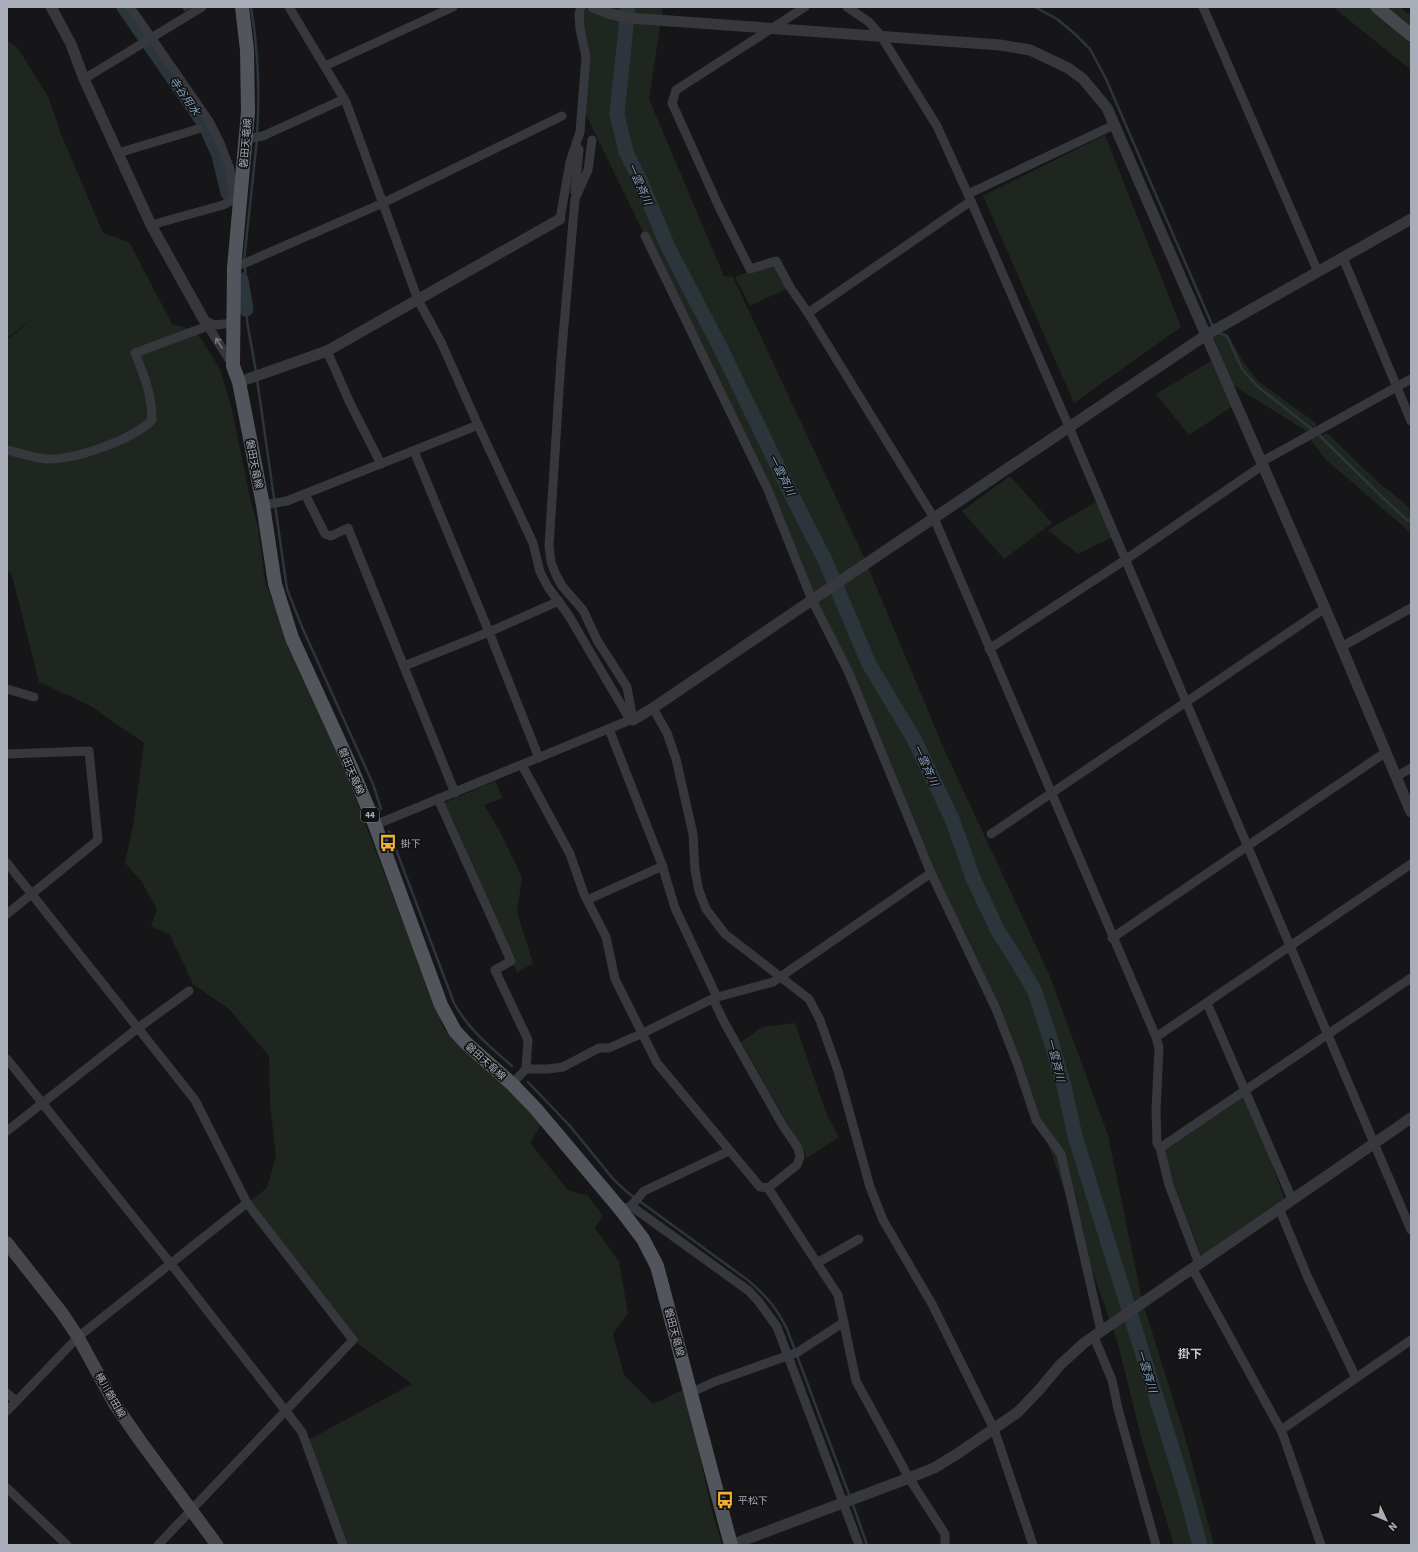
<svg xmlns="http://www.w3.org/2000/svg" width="1418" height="1552" font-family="'Source Sans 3','Noto Sans JP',sans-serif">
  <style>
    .green { fill: #1e261f }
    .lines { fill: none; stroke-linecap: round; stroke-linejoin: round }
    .stream { stroke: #2c353c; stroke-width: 2.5 }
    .river { stroke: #2c353c; stroke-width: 15 }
    .minor { stroke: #37383d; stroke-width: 9 }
    .tertiary { stroke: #37383d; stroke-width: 11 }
    .secondary { stroke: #45474d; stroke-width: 13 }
    .primary { stroke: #53555c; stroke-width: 14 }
    .oneway { stroke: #757881 }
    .labels { text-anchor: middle; stroke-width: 3; stroke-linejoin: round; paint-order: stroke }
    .shield { fill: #111113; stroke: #7b7e86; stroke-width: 1 }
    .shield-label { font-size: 9px; font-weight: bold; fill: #a8adb8 }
    .street-label { font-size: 10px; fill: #a8adb8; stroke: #111113 }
    .poi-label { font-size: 10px; fill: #a8adb8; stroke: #111113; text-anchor: start }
    .water-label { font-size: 11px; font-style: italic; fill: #7f9bb3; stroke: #111113 }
    .quarter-label { font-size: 12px; font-weight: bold; fill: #c9ccd4; stroke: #111113 }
  </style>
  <rect width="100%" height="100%" fill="#161618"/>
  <g class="green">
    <path d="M578,7h85l-14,92 75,177 9,1 130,278 81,194 105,225 59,161 34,165 43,137 29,108h-40l-33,-108 -23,-93 -109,-312 -103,-219 -103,-236 -109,-241 -108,-221z"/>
    <path d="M1333,7h67l11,9v54z"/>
    <path d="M7,40l10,7 31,49 13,38 42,99 26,9 43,82 24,7 24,38 12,41 19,92 7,25 7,54 28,73 47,104 104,271 54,49 44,45 -12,20 38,47 20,6 15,20 -8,12 24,33 9,52 -15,21 11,41 29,29 32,-15 26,118 11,38h-375l-25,-57 -14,-48 104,-56 -59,-44 -106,-137 20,-15 9,-32 -6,-52 -1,-48 -40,-47 -36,-25 -23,-49 -19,-9 6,-16 -15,-28 -17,-19 8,-37 11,-83 -55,-38 -50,-23 -27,-106 -5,-7v-229l27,-22 -27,20z"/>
    <path d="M1105,135l76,192 -107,76 -91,-207z"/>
    <path d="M776,261l14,26 -40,19 -15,-29z"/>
    <path d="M1227,333l17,30 14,18 58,42v4l-5,7 -78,-49 -20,-49z"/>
    <path d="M1216,358l20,46 -47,31 -33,-41z"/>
    <path d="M1327,433l52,50 23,18 9,10v22l-86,-74 -15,-20z"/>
    <path d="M1010,476l42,47 -48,36 -42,-48z"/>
    <path d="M1099,500l16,36 -37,18 -30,-24z"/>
    <path d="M495,781l8,17 -19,7 17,29 21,43 -5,35 16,51 -16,10 -73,-170z"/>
    <path d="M795,1023l32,92 12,22 -32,21 -66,-116 21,-15z"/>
    <path d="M1245,1090l39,108 -82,59 -41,-104z"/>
  </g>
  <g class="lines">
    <g class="stream">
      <path d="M183,7l2,3 6,-3"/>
      <path d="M251,7c7,42 9,84 6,127"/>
      <path d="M1035,7l22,12 18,15 15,15 16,30 107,248"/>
      <path d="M244,261l13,-122"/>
      <path d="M245,266l2,55 9,51"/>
      <path d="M1216,332l11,4 15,33 15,17 56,44"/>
      <path d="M257,379l30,210 15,38 71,157 8,25"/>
      <path d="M1317,433l65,64 24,22 5,2"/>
      <path d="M389,831l65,172c14,26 36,44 58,63"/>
      <path d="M528,1082l42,44 44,54 13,12 122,89c18,16 27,26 38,48l63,168"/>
      <path d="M852,1502l15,43"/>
    </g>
    <g class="river">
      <path d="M124,7l81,117 14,31 9,38"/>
      <path d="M628,7l-11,107 9,38 14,28 28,67 52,100 74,153 31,60 44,104 45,75 38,80 21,59 25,53 21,33 16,28 15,46 14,48 11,50 109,351 16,58"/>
      <path d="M241,280l5,29"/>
    </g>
    <g class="minor">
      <path d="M130,7l79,114 11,22 10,26 4,30h6"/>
      <path d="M289,7l57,95 72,198 23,42 37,83 55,118 7,29 8,15 21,29 61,104"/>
      <path d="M805,7l-129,83 -4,13 47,104 31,62 26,-8 14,26 18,26 126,205 222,519 3,11 -3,62 1,33 3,5 9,37 30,79"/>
      <path d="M847,7l22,15 12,14 56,90 34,75 98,226 342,803"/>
      <path d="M1203,7l115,265"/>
      <path d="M325,66l128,-59"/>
      <path d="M84,79l118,-72"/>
      <path d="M246,139l17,-3 81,-37"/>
      <path d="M118,153l80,-24"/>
      <path d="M575,192l4,-43"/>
      <path d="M968,194l146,-69"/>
      <path d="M560,219l10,-57 10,-30 6,-75 -6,-28 -1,-15 2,-7"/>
      <path d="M151,225l72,-20 11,-6"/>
      <path d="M645,236l123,254 44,110 37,73 82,200 65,136 21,54 19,57 25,34 40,177"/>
      <path d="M1343,258l68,163"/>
      <path d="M234,268l149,-65 179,-87"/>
      <path d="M808,313l163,-112"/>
      <path d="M204,320l11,5 18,-2"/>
      <path d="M206,323l26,41"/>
      <path d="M327,351l23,52 31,61"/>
      <path d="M7,450c13,3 26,8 39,9 29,1 86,-19 106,-39 0,-25 -8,-45 -17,-67l73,-27"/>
      <path d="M414,451l75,181 50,126"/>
      <path d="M1261,462l150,-83"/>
      <path d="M305,494l20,40 6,2 17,-8 107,265"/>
      <path d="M263,505l24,-4 191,-76"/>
      <path d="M1341,647l70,-39"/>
      <path d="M989,649l136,-89 138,-95"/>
      <path d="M404,666l85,-34 70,-31"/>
      <path d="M7,689l27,8"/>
      <path d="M653,708l14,25 9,26 17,75 2,36 4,21 7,18 19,25 84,65 11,21 18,51 32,116 13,33 49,84 62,125 39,116"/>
      <path d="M609,729l52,133 14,46 42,89"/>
      <path d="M7,754l82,-3 9,89 -91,74"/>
      <path d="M522,765l48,89 14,40 22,43 9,42 42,84 103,124 8,1 29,-23 3,-8 -2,-9 -15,-22 -59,-104 -11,-23"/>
      <path d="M1396,777l15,-9"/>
      <path d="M438,799l73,162 -16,9 33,70 -2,29 -14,15"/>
      <path d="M375,825l255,-105h3l-6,-33 -30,-47 -14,-30 -21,-24 -6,-11 -5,-13 -2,-16 12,-186 14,-161 13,-29 4,-30"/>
      <path d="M991,834l334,-226"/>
      <path d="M7,863l188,237 52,103 106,137 -195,205"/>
      <path d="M587,900l76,-34"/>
      <path d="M1112,938l274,-186"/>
      <path d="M1207,1003l85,196"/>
      <path d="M1156,1037l255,-173"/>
      <path d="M7,1059l164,205 131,168 41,113"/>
      <path d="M526,1069h22l15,-2 36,-19h10l32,-14 73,-36 59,-16 158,-109"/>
      <path d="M7,1131l131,-103 51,-37"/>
      <path d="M1160,1148l251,-170"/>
      <path d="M768,1188l70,107 18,86 53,97 36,56v11"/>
      <path d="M631,1206l13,-15 85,-40"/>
      <path d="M1279,1208l29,70 48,100"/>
      <path d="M621,1210l10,-4 118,85 10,11 18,25 82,218"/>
      <path d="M817,1263l42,-24"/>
      <path d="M1192,1268l90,164 39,113"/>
      <path d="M1094,1337l18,43 6,29 38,136"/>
      <path d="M7,1393l9,8"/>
      <path d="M690,1393l24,-11 84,-30 46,-30"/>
      <path d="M7,1411l71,-74 169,-134"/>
      <path d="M1281,1430l130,-90"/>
      <path d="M7,1488l60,57"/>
    </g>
    <g class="tertiary">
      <path d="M51,7l20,37 13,35 67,146 53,95"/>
      <path d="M593,7l18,7 18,4 371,27 30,5 38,18 15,11 24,29 218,500 86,204"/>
      <path d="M239,382l88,-31 233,-132"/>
      <path d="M633,720l20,-12 159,-108 394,-265 205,-116"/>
      <path d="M731,1545l178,-67 25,-10 23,-14 61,-42 21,-22 21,-25 24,-22 327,-225"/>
    </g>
    <g class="secondary">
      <path d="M1377,7l34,28"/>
      <path d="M7,1243l55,70 16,24 36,66 27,39 76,103"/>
    </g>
    <path class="primary" d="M242,7l5,43 1,62 -14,156 -1,98 6,16 24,123 12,79 17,54 59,129 24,58 66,180 14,26 11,12 46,41 24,25 85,101 22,29 14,27 74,279"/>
  </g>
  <defs><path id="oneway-shaft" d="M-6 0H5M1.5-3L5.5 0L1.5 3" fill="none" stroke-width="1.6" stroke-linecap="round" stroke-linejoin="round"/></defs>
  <use class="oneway" href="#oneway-shaft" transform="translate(219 343) rotate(-122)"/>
  <defs>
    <g id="bus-bare" transform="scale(1.38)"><path d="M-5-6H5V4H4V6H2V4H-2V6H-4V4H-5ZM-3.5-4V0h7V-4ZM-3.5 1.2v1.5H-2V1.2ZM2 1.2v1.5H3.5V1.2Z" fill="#f2b134" stroke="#111113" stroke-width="2.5" paint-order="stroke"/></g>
  </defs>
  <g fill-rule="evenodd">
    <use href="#bus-bare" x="388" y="843"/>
    <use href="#bus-bare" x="725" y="1500"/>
  </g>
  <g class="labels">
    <rect class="shield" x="361" y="808" width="18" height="14" rx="3"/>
    <g class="shield-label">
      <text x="370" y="818">44</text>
    </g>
    <g class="street-label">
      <text transform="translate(245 143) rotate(-85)" y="4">磐田天竜線</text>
      <text transform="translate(255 464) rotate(79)" y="4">磐田天竜線</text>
      <text transform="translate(352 771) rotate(67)" y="4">磐田天竜線</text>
      <text transform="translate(486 1061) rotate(42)" y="4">磐田天竜線</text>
      <text transform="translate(675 1332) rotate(75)" y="4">磐田天竜線</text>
      <text transform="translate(111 1395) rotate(60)" y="4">横川磐田線</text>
    </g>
    <g class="poi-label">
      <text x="401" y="847">掛下</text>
      <text x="738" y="1504">平松下</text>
    </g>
    <g class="water-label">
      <text transform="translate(185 96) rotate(55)" y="4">寺谷用水</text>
      <text transform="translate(640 184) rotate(66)" y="4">一雲斉川</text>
      <text transform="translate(782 475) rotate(63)" y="4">一雲斉川</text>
      <text transform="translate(926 765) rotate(65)" y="4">一雲斉川</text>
      <text transform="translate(1056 1060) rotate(76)" y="4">一雲斉川</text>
      <text transform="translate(1147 1371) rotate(73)" y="4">一雲斉川</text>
    </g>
    <g class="quarter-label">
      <text x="1190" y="1358">掛下</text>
    </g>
  </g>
  <rect width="1418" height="1552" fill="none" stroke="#a8adb8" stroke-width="16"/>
  <g transform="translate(1386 1520) rotate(134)" stroke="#111113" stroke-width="3" paint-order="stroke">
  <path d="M0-3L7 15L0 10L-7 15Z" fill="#a8adb8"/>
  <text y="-6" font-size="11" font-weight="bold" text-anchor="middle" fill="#a8adb8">N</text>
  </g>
</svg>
